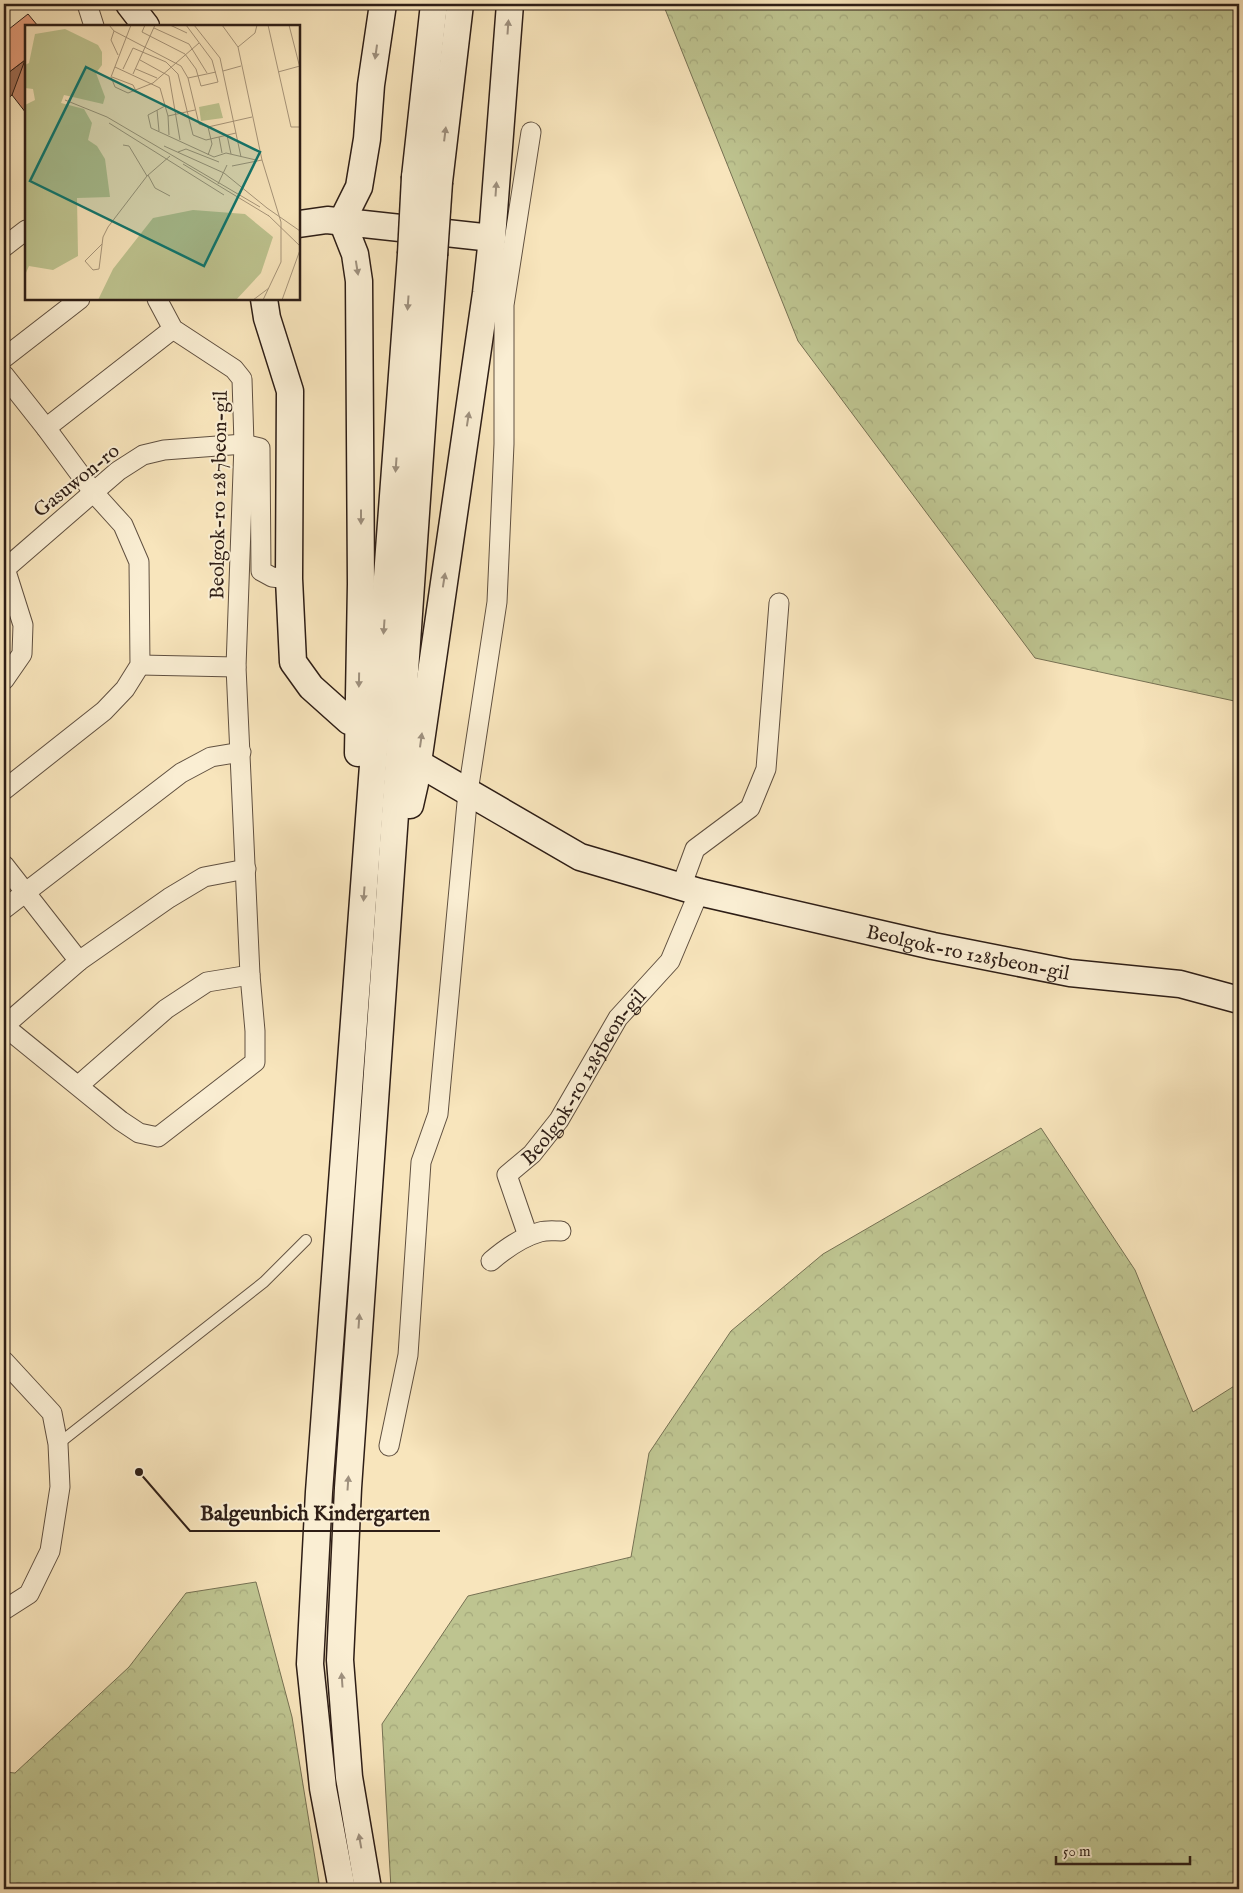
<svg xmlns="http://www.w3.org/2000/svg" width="1243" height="1893" font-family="'IM FELL English',serif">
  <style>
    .forest { fill: url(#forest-crowns); stroke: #767153 }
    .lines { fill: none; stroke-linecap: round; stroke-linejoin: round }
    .lane-casing { stroke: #605040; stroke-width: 12 }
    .street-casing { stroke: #605040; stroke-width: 21 }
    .secondary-casing { stroke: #2e1e16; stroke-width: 29 }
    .path { stroke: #2e1e16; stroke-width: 3; stroke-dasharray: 4 2.5; stroke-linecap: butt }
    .lane { stroke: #faeed3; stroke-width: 10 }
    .street { stroke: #faeed3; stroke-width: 19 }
    .secondary { stroke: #faeed3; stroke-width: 26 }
    .secondary-bridge-casing { stroke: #2e1e16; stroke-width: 29; stroke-linecap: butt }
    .secondary-bridge { stroke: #faeed3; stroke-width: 26 }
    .wall { fill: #c38668; stroke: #2e1e16 }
    .shaded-wall { fill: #9f6d55; stroke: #2e1e16 }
    .building { fill: #e39c79; stroke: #2e1e16 }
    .oneway { fill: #9e907e }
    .labels { text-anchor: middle; stroke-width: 4; stroke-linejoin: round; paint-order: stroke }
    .street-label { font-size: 20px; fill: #2e1e16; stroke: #faeed3 }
    .inset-road { fill: none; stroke: #a7957a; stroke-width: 1 }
    .view { fill: #0f766e; fill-opacity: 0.15; stroke: #0f766e; stroke-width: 2.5 }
    .inset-edge { fill: none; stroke: #2e1e16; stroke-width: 2.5 }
    .leader { fill: none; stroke: #2e1e16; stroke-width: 2 }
    .callout-dot { fill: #2e1e16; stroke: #faeed3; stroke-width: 2 }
    .callout-label { font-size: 21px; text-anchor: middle; font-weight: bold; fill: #2e1e16; stroke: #faeed3; stroke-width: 4; stroke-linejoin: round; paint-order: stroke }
  </style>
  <defs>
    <pattern id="forest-crowns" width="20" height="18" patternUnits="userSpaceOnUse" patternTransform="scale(1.25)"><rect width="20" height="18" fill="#bec490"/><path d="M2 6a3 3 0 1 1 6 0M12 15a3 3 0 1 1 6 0" fill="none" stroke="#a4a87b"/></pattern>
  </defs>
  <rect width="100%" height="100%" fill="#f8e5bc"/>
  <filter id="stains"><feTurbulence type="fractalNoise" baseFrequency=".004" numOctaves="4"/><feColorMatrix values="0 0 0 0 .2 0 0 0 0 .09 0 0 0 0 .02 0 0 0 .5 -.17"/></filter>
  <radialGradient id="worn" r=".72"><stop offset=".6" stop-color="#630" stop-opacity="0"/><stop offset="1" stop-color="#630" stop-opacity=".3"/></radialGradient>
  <g class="forest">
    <path d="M663,4h576v698l-204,-44 -237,-317z"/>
    <path d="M1041,1128l94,142 58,142 46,-29v506h-848l-9,-165 86,-128 163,-39 18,-104 82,-122 92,-77z"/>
    <path d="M256,1582l36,135 28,172h-316v-117l11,1 114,-106 57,-74z"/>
  </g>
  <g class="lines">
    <g class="lane-casing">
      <path id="lane" d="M58,1444l206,-162 42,-42"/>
    </g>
    <g class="street-casing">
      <g id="street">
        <path d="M87,4l7,22"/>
        <path d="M4,247l22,-17"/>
        <path d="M4,358l76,-59"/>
        <path d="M4,375l42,53 48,65 29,32 16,37 1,103 -15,24 -21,22 -100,79"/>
        <path d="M46,428l127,-99"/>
        <path d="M4,565l19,60 -1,29 -18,26"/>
        <path d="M6,568l112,-97 25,-16 21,-5 80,-6 16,4 1,123 11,6 17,2"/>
        <path d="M140,665l96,2"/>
        <path d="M4,865l75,96"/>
        <path d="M681,887l14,-38 55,-41 16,-39 13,-166"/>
        <path d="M4,909l177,-136 30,-16 30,-5"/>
        <path d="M4,1026l117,95 18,12 19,4 97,-75v-31l-5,-56 -14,-308 8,-223 -2,-65 -8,-10 -61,-40 -16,-30"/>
        <path d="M4,1026l75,-65 90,-63 35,-21 42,-8"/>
        <path d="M79,1085l87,-76 41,-27 43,-7"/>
        <path id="s1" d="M528,1236l-21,-61 25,-21 27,-34 59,-102 52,-57 29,-69"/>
        <path d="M491,1261c14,-12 31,-24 49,-29 7,-2 14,-1 21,-1"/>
        <path d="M4,1361l48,52 6,31 2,43 -10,64 -21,43 -25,16"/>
        <path d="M389,1446l19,-91 13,-193 17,-48 30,-322 29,-190 7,-158v-139l27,-173"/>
      </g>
    </g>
    <g class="secondary-casing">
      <g id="secondary">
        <path d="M129,4l17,22"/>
        <path d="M415,177l19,-173"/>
        <path d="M439,182l21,-178"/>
        <path d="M342,221l13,33 4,27 2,303 -3,169"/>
        <path d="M342,221l17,-34 8,-48 4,-54 12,-81"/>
        <path d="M299,224l28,-4 165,18"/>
        <path d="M264,299l3,19 23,73 -1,188 4,83 18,25 38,34"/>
        <path id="s2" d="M425,767l155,90 119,35 234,54 137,27 110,11 59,16"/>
        <path d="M410,805l5,-22 71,-490 6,-55 18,-234"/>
        <path d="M342,1889l-19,-101 -13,-124 9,-172 92,-1238"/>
        <path d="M368,1889l-19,-112 -9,-117 8,-172 86,-1233"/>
      </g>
    </g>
    <path class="path" d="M269,1888l1,1"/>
    <use href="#lane" class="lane"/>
    <use href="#street" class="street"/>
    <use href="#secondary" class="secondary"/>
    <g class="secondary-bridge-casing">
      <g id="secondary-bridge">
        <path d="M411,254l4,-77"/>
        <path d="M434,255l5,-73"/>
      </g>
    </g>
    <use href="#secondary-bridge" class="secondary-bridge"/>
  </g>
  <path class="wall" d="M26,26v87l-14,-18z"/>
  <path class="shaded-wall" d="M25,60l-13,35 -8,7v-26z"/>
  <path class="building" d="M28,14l10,12h-12v35l-1,-1 -21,16v-43z"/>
  <defs><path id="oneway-solid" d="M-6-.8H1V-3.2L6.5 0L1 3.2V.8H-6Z" transform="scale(1.25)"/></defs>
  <g class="oneway">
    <use href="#oneway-solid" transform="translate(508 27) rotate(-86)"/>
    <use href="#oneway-solid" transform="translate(376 52) rotate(98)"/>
    <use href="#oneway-solid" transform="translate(445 134) rotate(-83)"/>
    <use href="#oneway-solid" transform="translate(496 189) rotate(-86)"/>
    <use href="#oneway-solid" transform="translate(357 268) rotate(81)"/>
    <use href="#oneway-solid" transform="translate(408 303) rotate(94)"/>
    <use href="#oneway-solid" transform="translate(468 419) rotate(-81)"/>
    <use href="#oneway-solid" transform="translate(396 465) rotate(94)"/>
    <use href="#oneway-solid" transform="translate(361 517) rotate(90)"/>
    <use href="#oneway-solid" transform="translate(444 580) rotate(-81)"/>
    <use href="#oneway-solid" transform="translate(384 627) rotate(94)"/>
    <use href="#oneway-solid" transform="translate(359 680) rotate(91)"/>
    <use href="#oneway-solid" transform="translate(421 740) rotate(-82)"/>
    <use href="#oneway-solid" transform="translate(364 894) rotate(94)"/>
    <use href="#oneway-solid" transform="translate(359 1321) rotate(-86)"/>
    <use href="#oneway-solid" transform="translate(348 1483) rotate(-86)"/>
    <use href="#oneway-solid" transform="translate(342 1680) rotate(-94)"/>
    <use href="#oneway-solid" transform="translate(360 1841) rotate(-100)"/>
  </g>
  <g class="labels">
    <g class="street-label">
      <text transform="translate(76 480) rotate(-39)" y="7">Gasuwon-ro</text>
      <text transform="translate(218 495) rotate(-89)" y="7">Beolgok-ro 1287beon-gil</text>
      <text dy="7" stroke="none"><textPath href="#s2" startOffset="579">Beolgok-ro 1285beon-gil</textPath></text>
      <text dy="7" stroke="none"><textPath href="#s1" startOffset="190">Beolgok-ro 1285beon-gil</textPath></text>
    </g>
  </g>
  <g transform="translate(25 25)">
    <rect width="275" height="275" fill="#f8e5bc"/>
    <path d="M194,78l4,15 -22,3 -2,-14z" fill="#bec490"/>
    <path d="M40,4l33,16 4,7v13l-6,8 9,24 -2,7 -39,-9 -3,8 23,6 8,14 -4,17 9,6 8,13 5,38 -33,1 1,58 -25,14 -24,-4 -4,9v-170l10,-5 -2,-11 -8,-1v-23l4,-2 6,-29zM168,185l52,4 28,23 -12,36 -25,27h-138l15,-31 40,-51z" fill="#bec490"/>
    <path class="inset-road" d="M84,0l5,6 67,35 7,12 11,46 9,3 44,-10M106,0l-20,52 4,10 13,6 25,-10 46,-40M120,0l-3,7 43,22 11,15 5,17 17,-4 -6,-22 -26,-35M145,0l17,8M169,0l26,33 21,99M197,0l16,22 24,113 19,62v40l-18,38M243,0l23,102h9M264,0l11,43M129,3l35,16 18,29M89,6l-3,9 7,15M213,22l17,-14 2,-8M115,35l29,16 11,64M90,42l45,21 8,28 1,19M98,44l10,-21 33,14 12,12 15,61 13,5 30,-7M111,44l21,9M198,46l18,-5M253,47l22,-6M108,49l22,-49M87,52l21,8 3,6M163,53l28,-6M40,75l42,17 153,90M140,81l-17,9 3,13 63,29 12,-4 30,7M132,85l2,21M143,91l27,-6M84,98l115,72M183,102l4,17 -4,11M202,110l4,19M194,112l3,16M98,120l6,1 18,30M139,121l60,27 43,35M153,127l8,-3 33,13M158,139l86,52M207,141l30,-6M123,150l7,13 15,8M193,159l9,-19M242,183l33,23M243,190l32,31M77,219l-17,17 8,9 6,-1 4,-32 5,-10 39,-51 23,-20M228,275l16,-12M257,275l18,-50"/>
    <path class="view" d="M61,42l174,85 -56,114 -174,-85z"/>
    <rect width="275" height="275" class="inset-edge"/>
  </g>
  <path class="leader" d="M139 1472L190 1531H440"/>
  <circle class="callout-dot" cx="139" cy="1472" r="5"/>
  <g class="callout-label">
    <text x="315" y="1520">Balgeunbich Kindergarten</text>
  </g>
  <rect width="1243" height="1893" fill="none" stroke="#f8e5bc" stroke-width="20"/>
  <rect x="5" y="5" width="1233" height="1883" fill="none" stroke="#2e1e16" stroke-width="2.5"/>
  <rect x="10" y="10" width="1223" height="1873" fill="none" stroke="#2e1e16"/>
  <path d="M1056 1856v8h134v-8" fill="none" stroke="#2e1e16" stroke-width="2.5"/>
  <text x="1063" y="1856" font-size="15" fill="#2e1e16" stroke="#faeed3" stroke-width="4" paint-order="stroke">50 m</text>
  <rect width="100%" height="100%" filter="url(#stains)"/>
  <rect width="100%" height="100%" fill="url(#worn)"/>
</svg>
